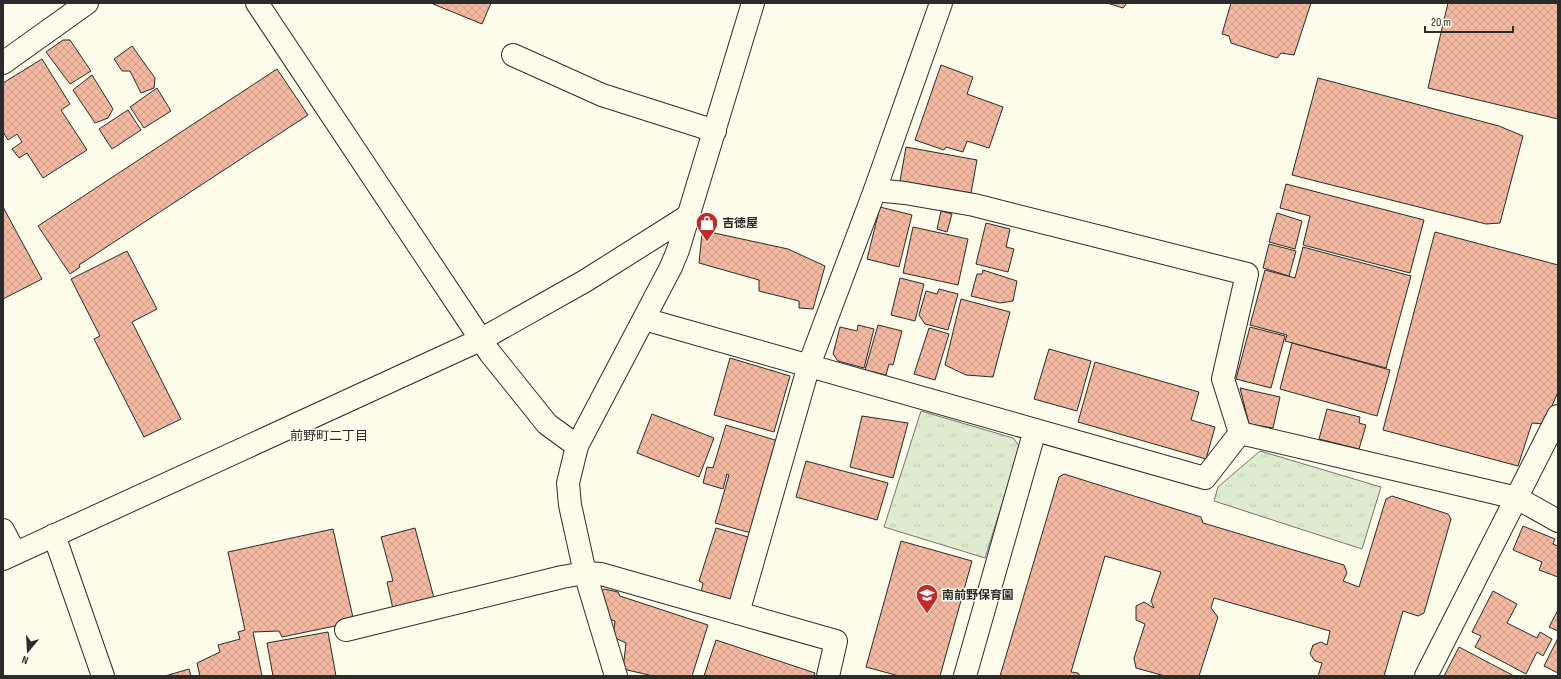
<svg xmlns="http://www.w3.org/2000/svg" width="1561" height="679" font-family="'Sofia Sans Condensed','Noto Sans JP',sans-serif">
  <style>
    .park { fill: url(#park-tufts); stroke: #74746e }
    .building { fill: url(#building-cross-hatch); stroke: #2b2b2b }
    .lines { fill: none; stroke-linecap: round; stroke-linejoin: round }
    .minor-casing { stroke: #2b2b2b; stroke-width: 24 }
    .minor { stroke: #fdfbea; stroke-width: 22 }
    .labels { text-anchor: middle; stroke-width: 3; stroke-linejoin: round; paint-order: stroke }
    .poi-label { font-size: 12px; font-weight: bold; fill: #2b2b2b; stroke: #fdfbea; text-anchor: start }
    .neighbourhood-label { font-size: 13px; fill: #2b2b2b; stroke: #fdfbea }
  </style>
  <defs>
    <pattern id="park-tufts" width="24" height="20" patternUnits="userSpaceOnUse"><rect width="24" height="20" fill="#deebd1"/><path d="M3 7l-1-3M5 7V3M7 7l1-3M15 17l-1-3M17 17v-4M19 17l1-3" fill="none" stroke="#bfcab4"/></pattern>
    <pattern id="building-cross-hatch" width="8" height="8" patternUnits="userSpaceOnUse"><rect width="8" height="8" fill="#f2b8a0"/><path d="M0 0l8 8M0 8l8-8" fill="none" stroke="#d09e8a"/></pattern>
  </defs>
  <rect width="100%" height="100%" fill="#fdfbea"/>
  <g class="park">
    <path d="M921,411l92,27 7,9 -35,111 -101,-31z"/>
    <path d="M1260,451l121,36 -19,62 -148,-48 4,-14z"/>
  </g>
  <g class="building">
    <path d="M433,3h58l-9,21 -49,-20z"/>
    <path d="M1107,3h20l-4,5z"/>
    <path d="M1231,3h80l-17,52 -13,-2 -4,5 -46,-15 -2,-7 -7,-2z"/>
    <path d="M1448,3h110v116l-130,-31z"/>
    <path d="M63,40h7l21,31 -21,13 -24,-32z"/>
    <path d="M132,46l23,32 -1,10 -13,5 -11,-22h-8l-8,-12z"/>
    <path d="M42,59l28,45 -9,6 26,40 -44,28 -16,-25 -8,5 -7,-9 10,-7 -5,-8 -9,6 -5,-8v-49z"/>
    <path d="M941,65l32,12 -6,17 36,13 -14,41 -22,-7 -4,11 -17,-5 -2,3 -29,-10z"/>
    <path d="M277,69l31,46 -229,150 1,2 -10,7 -32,-48z"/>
    <path d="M92,75l21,34 -5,9 -13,5 -22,-33z"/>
    <path d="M1318,78l181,48 24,10 -23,87 -14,1 -194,-49z"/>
    <path d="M157,88l14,23 -27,17 -14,-21z"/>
    <path d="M128,110l13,20 -29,19 -13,-20z"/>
    <path d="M906,147l71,13 -6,33 -71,-12z"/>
    <path d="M1286,184l138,36 -14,53 -107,-28 7,-29 -30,-8z"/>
    <path d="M3,207l39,72 -39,20z"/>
    <path d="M880,207l32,8 -13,52 -32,-8z"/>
    <path d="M941,211l11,3 -5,18 -10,-3z"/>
    <path d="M1277,213l25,8 -7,28 -26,-7z"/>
    <path d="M986,223l24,6 -4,18 8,2 -6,23 -32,-8z"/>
    <path d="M913,227l55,12 -10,46 -55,-12z"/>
    <path d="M705,231l83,18 37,17 -12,43 -14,-1v-7l-40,-10v-11l-60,-17 3,-30z"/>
    <path d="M1435,232l123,33v127l-14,32 -12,-1 -14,43 -135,-36z"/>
    <path d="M1269,244l27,7 -7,25 -26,-8z"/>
    <path d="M1303,247l108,29 -25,92 -101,-27 2,-6 -37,-10 15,-55 30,8z"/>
    <path d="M127,251l30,58 -25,13 49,97 -37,18 -50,-98 6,-3 -29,-57z"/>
    <path d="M983,270l34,11 -4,20 -13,2 -29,-7 6,-22h5z"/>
    <path d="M900,278l24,6 -9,37 -24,-6z"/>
    <path d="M939,289l19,5 -10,36 -23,-6 -6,-9 7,-24 11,3z"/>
    <path d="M961,299l49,13 -17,65 -27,-2 -21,-10z"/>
    <path d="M858,325l16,4 -10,39 -26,-7 -5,-7 7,-27 17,4z"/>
    <path d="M878,325l24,6 -9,34 -4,-1 -3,11 -21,-5z"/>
    <path d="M1250,327l35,9 -14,52 -35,-9z"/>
    <path d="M929,328l20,6 -14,46 -21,-6z"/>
    <path d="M1292,343l98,27 -13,46 -97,-27z"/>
    <path d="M1049,349l42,12 -14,50 -43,-12z"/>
    <path d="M730,358l60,18 -16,56 -60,-17z"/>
    <path d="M1095,362l104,30 -8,28 24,7 -9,32 -128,-37z"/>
    <path d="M1240,388l40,9 -7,31 -24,-4z"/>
    <path d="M1327,409l33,8 -1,6 7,2 -7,24 -40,-10z"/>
    <path d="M652,414l62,24 -15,39 -62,-24z"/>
    <path d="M862,416l46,7 -15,55 -43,-11z"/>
    <path d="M726,425l52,16 -27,92 -36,-10 14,-48 -2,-1 -4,15 -20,-6 4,-16 6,1z"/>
    <path d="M806,461l82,22 -11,37 -81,-23z"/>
    <path d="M1064,474l137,43 2,6 141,42 3,8 -4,8 16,6 27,-88 6,-3 56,18 3,5 -27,94 -6,3 -15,-5 -19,65h-66l4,-13 -7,-2 -5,-7 3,-9 8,-3 6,3 3,-14 -116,-33 -3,10 7,9 -19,59h-34l-29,-8 -2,-10 11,-34 -9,-4v-14l8,-4 10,6 -3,-7 10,-29 -56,-16 -34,116 7,1 2,3h-80l59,-199z"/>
    <path d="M1523,526l32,13 -2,5 5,2v31l-19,-7 3,-8 -29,-12z"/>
    <path d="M415,528l19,70 -41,11 -6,-27 6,-1 -12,-44z"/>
    <path d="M716,528l36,10 -22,63 -29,-8 2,-10 -4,-2z"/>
    <path d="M333,529l21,93 -72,15 -3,-6 -26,1 9,44h-62l-3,-13 23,-11 -2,-7 22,-6 -2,-7 7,-2 -17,-78z"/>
    <path d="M901,541l71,20 -32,115h-41l-33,-9z"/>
    <path d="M604,589l14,3 2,4 88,29 -16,51h-39l-30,-7 3,-26 -13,-6 2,-16 -9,-3 -9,-23z"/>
    <path d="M1493,591l24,13 -10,19 30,15 3,-6 12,7 -9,17 -6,-4 -11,22 -51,-27 6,-11 -9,-4z"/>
    <path d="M1558,610v21l-9,-4z"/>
    <path d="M328,632l8,44h-63l-6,-33z"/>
    <path d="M1558,638v35l-14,-7z"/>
    <path d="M716,640l99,33 -1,3h-110z"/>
    <path d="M1459,647l55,29h-70z"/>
    <path d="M189,669l2,7h-26z"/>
  </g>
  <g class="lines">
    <g class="minor-casing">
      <g id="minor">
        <path d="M257,3l233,350 57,71 30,22"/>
        <path d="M513,55l89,40 113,36"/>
        <path d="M3,63l84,-60"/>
        <path d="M875,190l30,3 69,12 273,69 -24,105 17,54 277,65 41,23"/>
        <path d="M644,319l561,159 35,-45"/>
        <path d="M3,530l12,23"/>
        <path d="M54,535l49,141"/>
        <path d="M3,559l477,-219 105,-59 103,-65"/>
        <path d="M738,613l71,-248 66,-175 66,-187"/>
        <path d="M346,630l216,-53 23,-4 16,1 235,67 -8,35"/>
        <path d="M616,676l-31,-103 -15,-68 -2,-22 9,-37 94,-179 7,-17 75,-247"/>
        <path d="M965,676l70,-246"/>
        <path d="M1426,676l132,-260"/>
      </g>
    </g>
    <use href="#minor" class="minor"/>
  </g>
  <defs>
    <g id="shop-pin" transform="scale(1.15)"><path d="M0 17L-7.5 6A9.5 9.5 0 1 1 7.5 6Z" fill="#c62828" stroke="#fdfbea"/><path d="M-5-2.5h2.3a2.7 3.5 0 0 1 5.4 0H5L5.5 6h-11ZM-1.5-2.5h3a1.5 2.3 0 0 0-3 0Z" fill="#fff"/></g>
    <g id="school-pin" transform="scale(1.15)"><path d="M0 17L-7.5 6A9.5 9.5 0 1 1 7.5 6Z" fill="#c62828" stroke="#fdfbea"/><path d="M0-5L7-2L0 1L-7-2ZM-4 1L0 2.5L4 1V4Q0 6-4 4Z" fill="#fff"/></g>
  </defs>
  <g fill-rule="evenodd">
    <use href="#shop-pin" x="707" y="223"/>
    <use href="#school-pin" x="927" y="595"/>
  </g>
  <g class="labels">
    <g class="poi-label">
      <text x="722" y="227">吉徳屋</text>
      <text x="942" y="599">南前野保育園</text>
    </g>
    <g class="neighbourhood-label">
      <text x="329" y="440">前野町二丁目</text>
    </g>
  </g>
  <rect width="1561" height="679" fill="none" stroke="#2b2b2b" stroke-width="8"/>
  <g transform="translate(28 651) rotate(198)" stroke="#fdfbea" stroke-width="3" paint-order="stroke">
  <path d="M0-3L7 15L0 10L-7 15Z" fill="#2b2b2b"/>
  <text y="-6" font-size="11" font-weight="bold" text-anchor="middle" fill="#2b2b2b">N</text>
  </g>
  <path d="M1425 26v6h88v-6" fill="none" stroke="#2b2b2b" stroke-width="2"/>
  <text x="1431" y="26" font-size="12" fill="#2b2b2b" stroke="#fdfbea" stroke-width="3" paint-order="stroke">20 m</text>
</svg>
